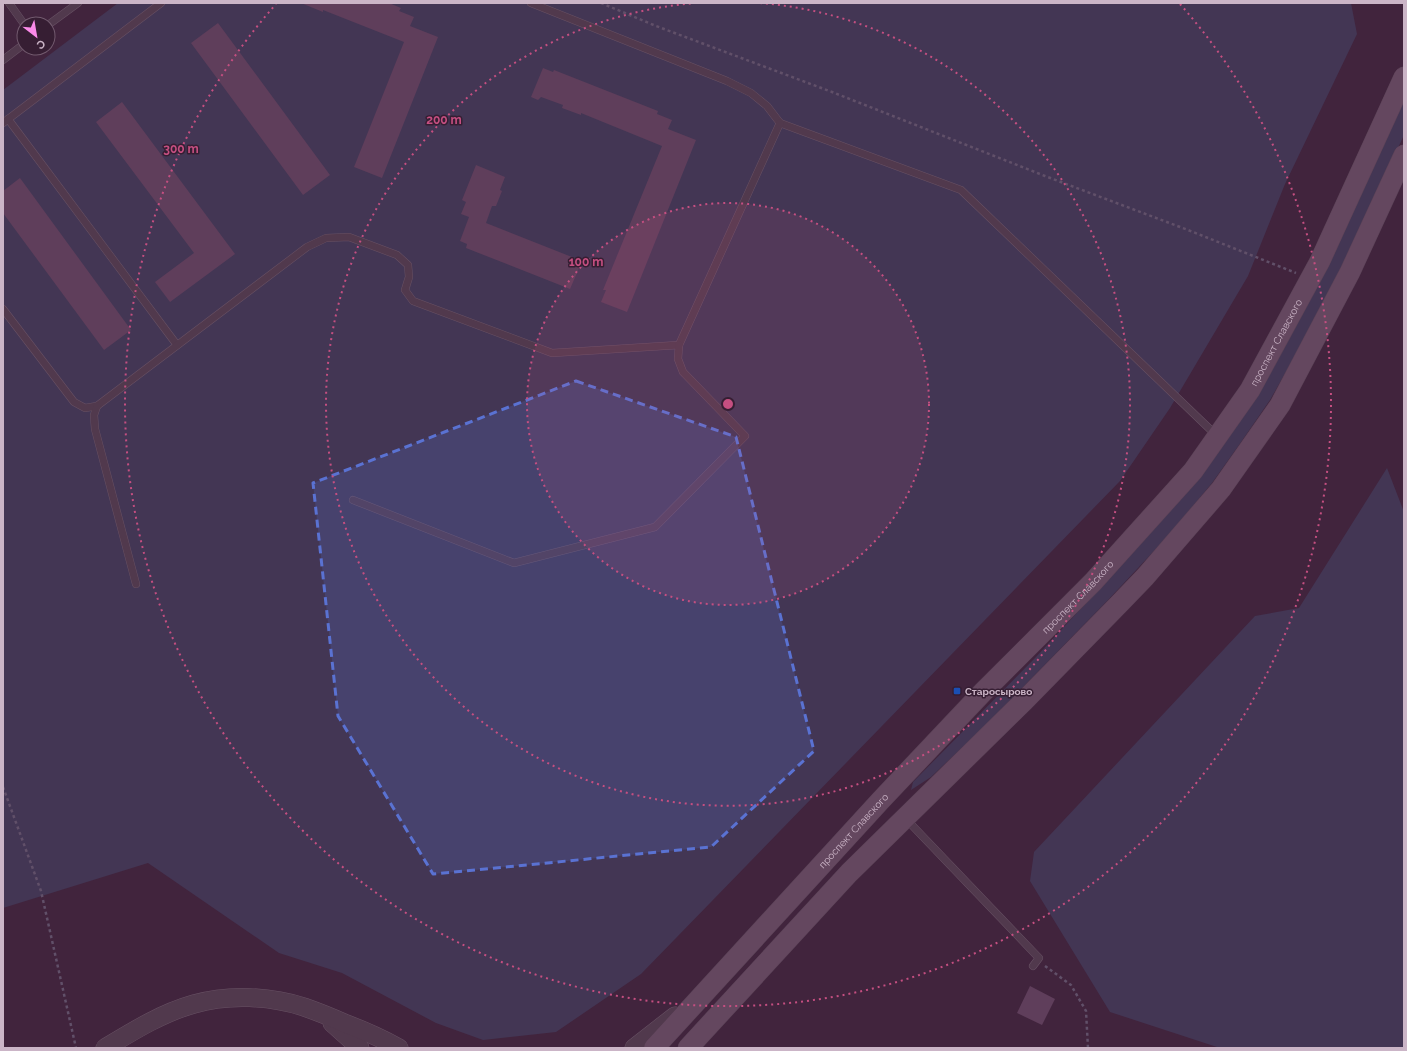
<svg xmlns="http://www.w3.org/2000/svg" width="1407" height="1051" font-family="Raleway,sans-serif">
  <style>
    .green { fill: #433654 }
    .building { fill: #5f3e5b }
    .lines { fill: none; stroke-linecap: round; stroke-linejoin: round }
    .service-casing { stroke: #685164; stroke-width: 8 }
    .tertiary-casing { stroke: #685164; stroke-width: 19 }
    .secondary-casing { stroke: #5a4256; stroke-width: 21 }
    .path { stroke: #615069; stroke-width: 2.5; stroke-dasharray: 3 3; stroke-linecap: butt }
    .service { stroke: #51394d; stroke-width: 7 }
    .tertiary { stroke: #51394d; stroke-width: 18 }
    .secondary { stroke: #64475f; stroke-width: 20 }
    .marked { fill: #5a72d2; fill-opacity: 0.2; stroke: #5a72d2; stroke-width: 3; stroke-dasharray: 8 5; stroke-linejoin: round }
    .ring { fill: none; stroke: #c54f81; stroke-width: 2; stroke-dasharray: 2 4 }
    .transit-dot { fill: #1a4fb4; stroke: #361e33; stroke-width: 1.5 }
    .labels { text-anchor: middle; stroke-width: 3; stroke-linejoin: round; paint-order: stroke }
    .street-label { font-size: 10px; fill: #cbb5c7; stroke: #361e33 }
    .poi-label { font-size: 10px; font-weight: bold; fill: #cbb5c7; stroke: #361e33; text-anchor: start }
    .centre { fill: #c54f81; stroke: #361e33; stroke-width: 2 }
    .ring-label { font-size: 12px; text-anchor: middle; font-weight: bold; fill: #c54f81; stroke: #361e33; stroke-width: 3; stroke-linejoin: round; paint-order: stroke }
  </style>
  <rect width="100%" height="100%" fill="#41243d"/>
  <g class="green">
    <path d="M118,3h1233l6,31 -72,150 -37,92 -78,132 -50,73 -479,493 -85,58 -73,8 -47,-17 -94,-50 -63,-20 -131,-90 -145,45v-818z"/>
    <path d="M1404,95v40l-62,133 -34,65 -38,67 -31,45 -27,38 -44,53 -59,63 -124,127 -54,51 -20,13 2,-8 123,-125 63,-68 97,-114z"/>
    <path d="M1387,468l17,44v536h-184l-110,-36 -80,-131 4,-29 221,-236 44,-8z"/>
  </g>
  <g class="building">
    <path d="M301,3h88l12,5 -2,3 15,6 -4,9 28,11 -56,141 -28,-11 50,-125 -81,-32v2z"/>
    <path d="M218,23l112,152 -27,20 -112,-152z"/>
    <path d="M543,68l10,4 1,-2 104,41 -1,3 15,6 -4,9 28,11 -69,172 -26,-10 5,-12h-3l59,-144 -81,-33v2l-19,-7 1,-3 -22,-8 -3,3 -7,-3z"/>
    <path d="M122,102l113,152 -65,48 -15,-20 39,-29 -98,-131z"/>
    <path d="M476,165l29,12 -5,13 2,1 -6,15h-4l-6,17 96,38 -12,28 -104,-41 1,-4 -7,-3 9,-24 -8,-3 5,-12 -4,-2z"/>
    <path d="M20,178l111,152 -27,20 -101,-137v-22z"/>
    <path d="M1030,986l25,13 -13,26 -25,-12z"/>
  </g>
  <g class="lines">
    <g class="service-casing">
      <g id="service">
        <path d="M9,3l15,21"/>
        <path d="M531,3l196,78 24,12 16,13 13,17 181,67 255,245"/>
        <path d="M48,25l30,-22"/>
        <path d="M3,60l21,-16"/>
        <path d="M8,119l169,226"/>
        <path d="M3,123l158,-120"/>
        <path d="M3,309l71,93 11,6 12,-2 210,-159 19,-9 23,-1 48,18 11,10 1,12 -4,13 8,11 139,52 127,-8 101,-222"/>
        <path d="M97,406l-3,9 1,14 41,155"/>
        <path d="M353,500l161,63 141,-36 90,-91 -62,-64 -5,-13 1,-14"/>
        <path d="M906,819l133,139 -6,8"/>
      </g>
    </g>
    <g class="tertiary-casing">
      <g id="tertiary">
        <path d="M332,1023l28,25"/>
        <path d="M105,1048c28,-17 57,-35 89,-44 35,-10 76,-8 110,3 14,5 27,10 40,16 19,7 37,15 55,25"/>
        <path d="M634,1048l41,-32"/>
      </g>
    </g>
    <g class="secondary-casing">
      <g id="secondary">
        <path id="s1" d="M654,1048l227,-248 102,-108 110,-110 100,-111 57,-81 70,-129 84,-184"/>
        <path d="M688,1048l161,-175 175,-172 96,-98 25,-26 76,-88 59,-84 70,-133 54,-117"/>
      </g>
    </g>
    <g class="path">
      <path d="M601,3l55,23 176,66 213,84 143,54 108,43"/>
      <path d="M3,787l38,104 35,157"/>
      <path d="M1045,966l26,19 15,26 2,37"/>
    </g>
    <use href="#service" class="service"/>
    <use href="#tertiary" class="tertiary"/>
    <use href="#secondary" class="secondary"/>
  </g>
  <path class="marked" d="M576,381l160,56 78,314 -103,96 -278,27 -95,-158 -25,-233z"/>
  <circle cx="728" cy="404" r="201" fill="#c54f81" fill-opacity=".12"/>
  <g class="ring">
    <circle cx="728" cy="404" r="201"/>
    <path d="M760 3A402 402 0 1 1 696 3"/>
    <path d="M1180 4A603 603 0 1 1 276 4"/>
  </g>
  <rect class="transit-dot" x="953" y="687" width="8" height="8" rx="2"/>
  <g class="labels">
    <g class="street-label">
      <text dy="4" stroke="none"><textPath href="#s1" startOffset="943">проспект Славского</textPath></text>
      <text dy="4" stroke="none"><textPath href="#s1" startOffset="619">проспект Славского</textPath></text>
      <text dy="4" stroke="none"><textPath href="#s1" startOffset="295">проспект Славского</textPath></text>
    </g>
    <g class="poi-label">
      <text x="965" y="695">Старосырово</text>
    </g>
  </g>
  <circle cx="728" cy="404" r="6" class="centre"/>
  <g class="ring-label">
    <text x="444" y="124">200 m</text>
    <text x="181" y="153">300 m</text>
    <text x="586" y="266">100 m</text>
  </g>
  <rect width="1407" height="1051" fill="none" stroke="#cbb5c7" stroke-width="8"/>
  <g transform="translate(36 36) rotate(149)"><circle r="19" fill="#361e33" stroke="#725a6e"/>
  <path d="M0-3L7 15L0 10L-7 15Z" fill="#fb8ae9"/>
  <text y="-6" font-size="11" font-weight="bold" text-anchor="middle" fill="#cbb5c7">С</text>
  </g>
</svg>
